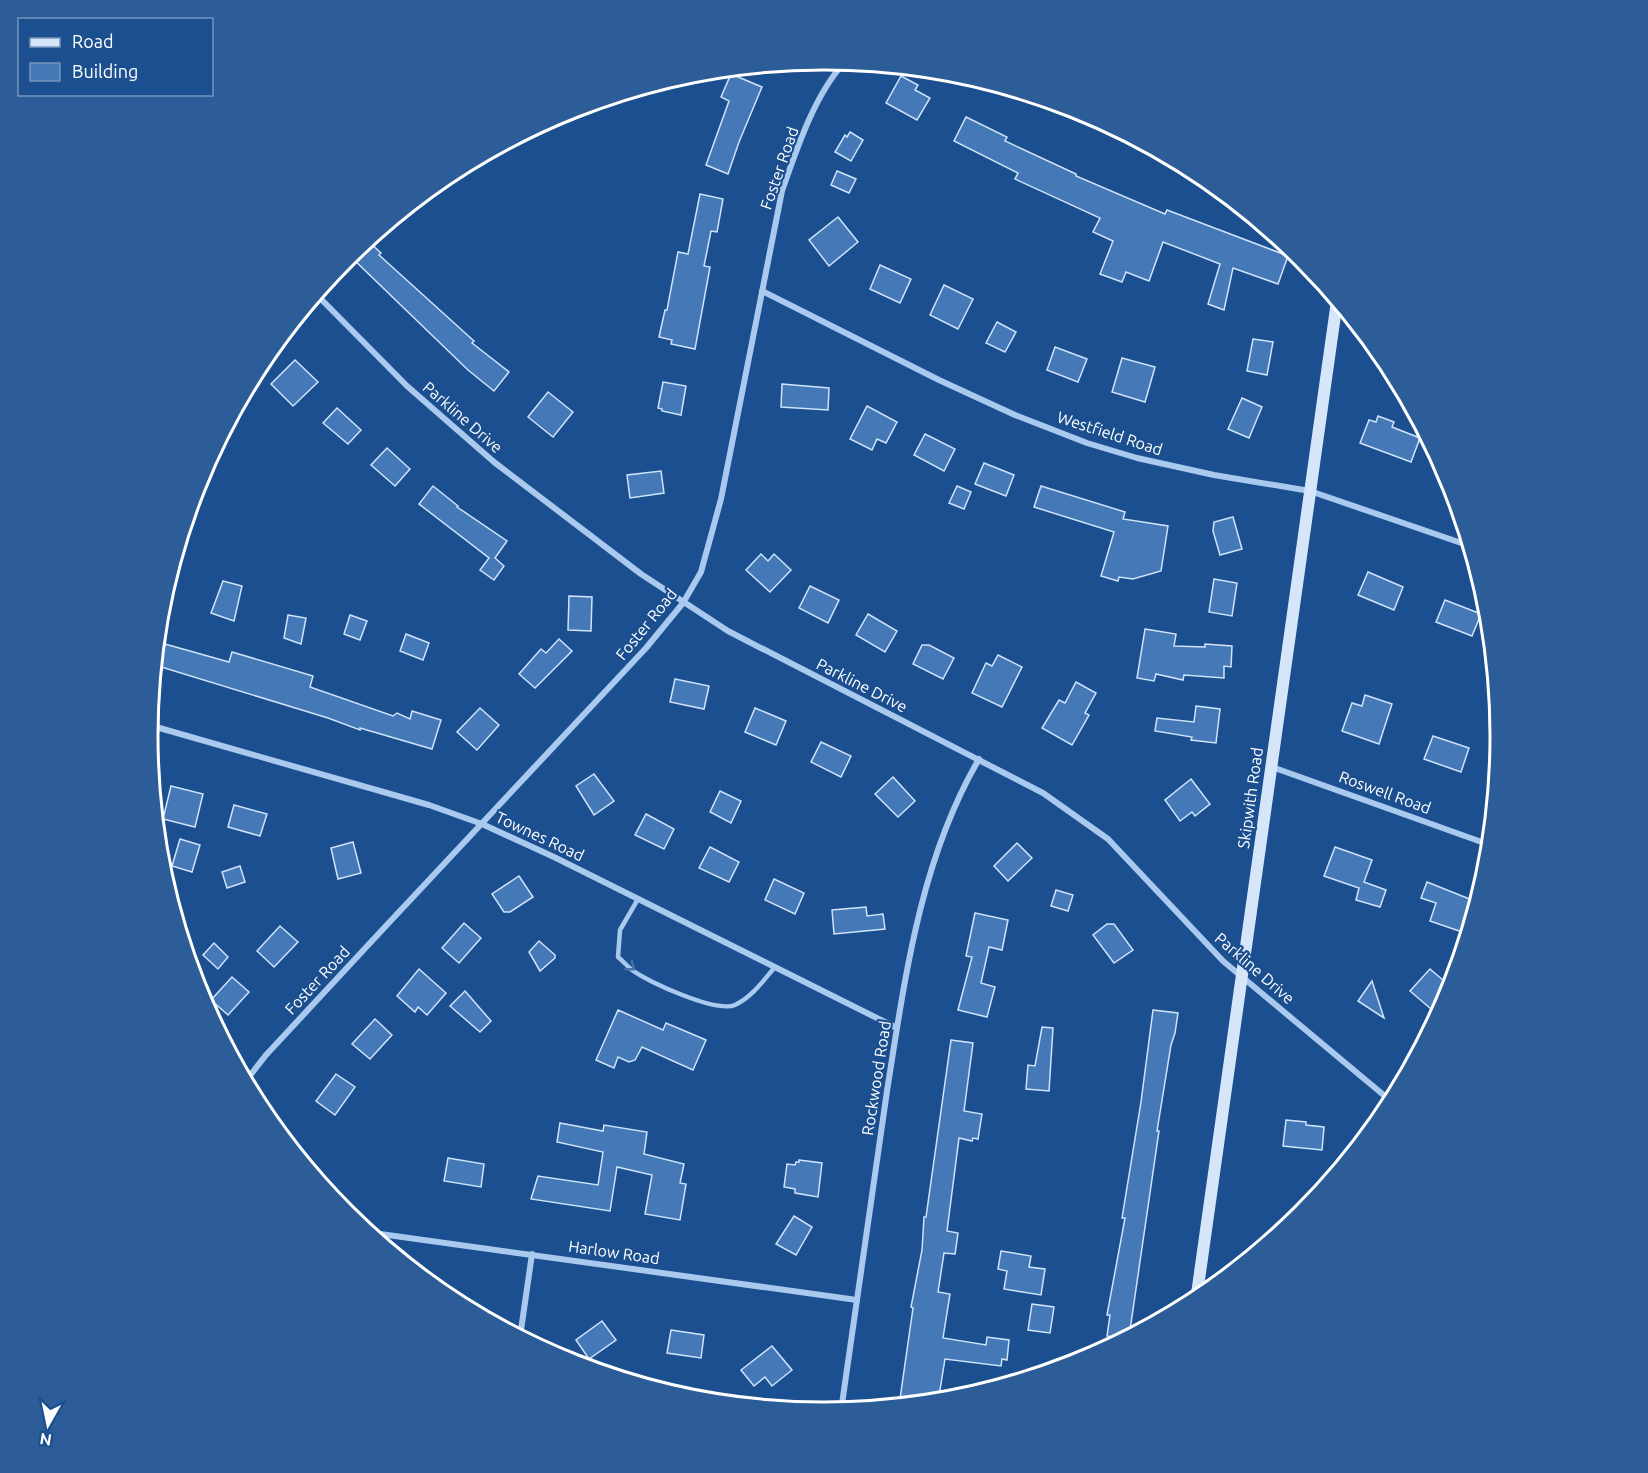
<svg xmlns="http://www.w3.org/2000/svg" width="1648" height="1473" font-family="Ubuntu,sans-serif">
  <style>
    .building { fill: #4478b7; stroke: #cfe3fa; stroke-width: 1.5 }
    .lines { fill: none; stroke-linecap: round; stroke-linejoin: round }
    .service { stroke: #a9c9ee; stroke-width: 4.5 }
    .minor { stroke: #a9c9ee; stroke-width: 6 }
    .secondary { stroke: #d6e6fa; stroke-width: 12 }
    .oneway { stroke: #4674ac }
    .labels { text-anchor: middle; stroke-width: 4.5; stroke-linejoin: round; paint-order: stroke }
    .street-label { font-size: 16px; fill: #fff; stroke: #1b4f8f }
    .rim { fill: none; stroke: #fff; stroke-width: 3 }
  </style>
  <rect width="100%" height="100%" fill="#1b4f8f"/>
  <g class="building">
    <path d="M731,74l31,13 -23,55 -11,32 -22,-9 23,-64 -8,-4z"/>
    <path d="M901,76l17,9 -3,5 15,8 -13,22 -31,-17z"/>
    <path d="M966,117l41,20 -2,4 71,33v2l89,38 2,-4 121,46 -10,28 -45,-16 -9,42 -16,-6 12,-40 -57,-22 -14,39 -23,-9 -4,10 -22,-8 13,-33 -20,-9 7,-14 -85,-39 3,-6 -64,-32z"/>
    <path d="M850,132l13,8 -12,21 -16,-9 10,-17 2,2z"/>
    <path d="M837,171l19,8 -7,14 -18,-8z"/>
    <path d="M700,194l23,5 -6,33 -6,-1 -7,35 6,1 -15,82 -24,-5 1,-4 -13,-3 6,-27h2l11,-58 10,2z"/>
    <path d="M838,217l20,25 -29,24 -20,-26z"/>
    <path d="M367,240l14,13 -2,2 85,77 10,9 -2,2 37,29 -15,19 -26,-21 -119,-115z"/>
    <path d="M880,265l31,14 -11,24 -30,-14z"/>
    <path d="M944,285l29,14 -15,30 -28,-14z"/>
    <path d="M997,322l19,10 -11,20 -19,-9z"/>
    <path d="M1253,339l20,3 -6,33 -20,-4z"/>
    <path d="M1055,347l32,12 -9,23 -31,-12z"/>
    <path d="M1122,358l33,9 -10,35 -33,-10z"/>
    <path d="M295,360l23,22 -25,24 -22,-22z"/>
    <path d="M663,382l23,4 -5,29 -19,-4v-2l-4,-1z"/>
    <path d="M782,384l47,4 -1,22 -47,-3z"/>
    <path d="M548,392l25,20 -20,25 -25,-20z"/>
    <path d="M1242,398l20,9 -13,31 -21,-9z"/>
    <path d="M867,406l30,16 -11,21 -9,-4 -5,11 -22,-11z"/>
    <path d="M337,408l24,22 -13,14 -25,-21z"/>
    <path d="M1378,416l16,6 -2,5 28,11 -9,24 -51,-19 9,-23 7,2z"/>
    <path d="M925,434l30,15 -11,22 -30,-16z"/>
    <path d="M387,448l23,21 -15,17 -24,-21z"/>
    <path d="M984,463l30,12 -8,21 -31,-12z"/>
    <path d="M661,471l3,22 -34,5 -3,-23z"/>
    <path d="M433,486l25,20 -1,1 50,34 -12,17 9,8 -10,14 -14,-10 9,-12 -70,-54z"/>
    <path d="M957,486l14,6 -7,17 -15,-6z"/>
    <path d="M1041,486l84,26 -2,7 45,7 -7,45 -28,8 -14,-2 -1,4 -17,-5 13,-44 -80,-25z"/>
    <path d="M1233,517l9,32 -22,6 -7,-24 1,-9z"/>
    <path d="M761,554l7,7 6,-7 17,16 -21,22 -24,-22z"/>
    <path d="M1368,572l35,15 -9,23 -36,-15z"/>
    <path d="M1214,579l23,4 -5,33 -23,-4z"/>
    <path d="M223,581l19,5 -8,35 -23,-8z"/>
    <path d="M810,586l29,14 -11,23 -29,-15z"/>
    <path d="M569,596l23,1 -1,34 -23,-1z"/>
    <path d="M1445,600l36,14 -9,22 -36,-14z"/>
    <path d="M868,614l29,17 -12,21 -29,-17z"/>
    <path d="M288,615l18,3 -5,26 -17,-6z"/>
    <path d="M350,615l17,6 -7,19 -16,-6z"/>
    <path d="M1145,629l31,5 -2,12 31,1v-3l27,2 -1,21 -7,-1v12l-40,-3 -1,5 -27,-6 -2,7 -17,-3z"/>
    <path d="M406,634l23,9 -6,17 -23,-9z"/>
    <path d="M559,639l13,12 -37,37 -16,-14 22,-25 5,4z"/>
    <path d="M165,644l64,18 3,-10 81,24 -3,11 83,29 4,-3 13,6 2,-8 29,9 -9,29 -72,-21v2l-32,-12 -170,-52z"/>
    <path d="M922,645h7l25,13 -11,21 -30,-15z"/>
    <path d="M998,655l24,12 -20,40 -30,-14 14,-30 6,3z"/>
    <path d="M675,679l34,7 -5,23 -34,-7z"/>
    <path d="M1076,682l20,11 -11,20 4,2 -17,30 -30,-17 17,-28 6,3z"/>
    <path d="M1365,695l27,9 -13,40 -37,-13 10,-28 10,3z"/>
    <path d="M1196,706l24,3 -4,34 -25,-3 1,-3 -37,-6 2,-13 37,4z"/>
    <path d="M480,708l19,17 -22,25 -20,-18z"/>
    <path d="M755,708l31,13 -10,24 -31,-13z"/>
    <path d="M1433,736l36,12 -8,24 -37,-13z"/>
    <path d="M821,742l30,14 -10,21 -30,-15z"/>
    <path d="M594,774l20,27 -20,14 -18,-29z"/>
    <path d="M893,777l22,24 -17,16 -23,-23z"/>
    <path d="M1191,779l19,25 -15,12 -3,-4 -12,9 -15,-21z"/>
    <path d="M171,786l32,8 -8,33 -32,-8z"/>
    <path d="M720,791l21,10 -10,22 -21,-11z"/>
    <path d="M234,805l33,9 -7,22 -32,-9z"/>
    <path d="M646,814l28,15 -10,20 -29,-14z"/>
    <path d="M180,839l20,6 -8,27 -20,-6z"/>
    <path d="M353,842l8,31 -23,6 -7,-31z"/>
    <path d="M1017,843l15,15 -24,23 -14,-15z"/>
    <path d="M710,847l29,15 -10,20 -30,-14z"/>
    <path d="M1335,847l37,13 -8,22 22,8 -6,17 -24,-7 3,-12 -35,-12z"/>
    <path d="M240,866l5,16 -18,6 -5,-16z"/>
    <path d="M519,876l14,21 -23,15h-6l-12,-18z"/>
    <path d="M774,879l30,14 -9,21 -30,-14z"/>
    <path d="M1427,882l50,20 -9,32 -38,-13 6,-18 -15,-5z"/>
    <path d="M1056,890l17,5 -5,16 -17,-5z"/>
    <path d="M866,907l1,9 16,-2 2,15 -51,5 -2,-24z"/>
    <path d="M975,913l33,7 -6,30 -13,-3 -8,36 14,4 -8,30 -29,-7 14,-53 -6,-1z"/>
    <path d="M464,923l17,15 -22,25 -17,-15z"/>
    <path d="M1107,924h7l19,26 -19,13 -21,-28z"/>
    <path d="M280,926l18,16 -24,25 -17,-16z"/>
    <path d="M539,941l16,14v3l-15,13 -11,-19z"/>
    <path d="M214,943l14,14 -10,12 -15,-14z"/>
    <path d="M419,969l27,24 -19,22 -9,-8 -3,5 -18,-16z"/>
    <path d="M1430,969l20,17 -19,23 -21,-18z"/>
    <path d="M232,977l17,15 -21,23 -17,-15z"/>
    <path d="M1372,981l12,37 -26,-17z"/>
    <path d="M465,991l26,30 -11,11 -30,-26z"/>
    <path d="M618,1010l45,20 3,-7 40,17 -13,30 -51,-23 -7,13 -6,2 -11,-5 -4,11 -18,-8z"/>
    <path d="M1153,1010l25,3 -3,20 -4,12 -14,86h2l-30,206 -4,2 -18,-3 3,-21h-3l18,-97h-3l19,-116z"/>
    <path d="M375,1019l17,16 -22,24 -18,-15z"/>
    <path d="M1042,1027l11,1 -4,63 -23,-2 2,-24 7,1z"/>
    <path d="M951,1040l22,3 -9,68 18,3 -4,25 -5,-1 -1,3 -13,-3 -12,93 11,2 -3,21 -11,-1 -6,39 12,2 -7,44 43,7 1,-8 22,3 -2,20 -5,-1 -1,7 -56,-7 -7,43 -39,4 14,-98 -2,-1 11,-57 2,-33h2z"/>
    <path d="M336,1074l19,13 -20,28 -19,-14z"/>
    <path d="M1286,1120l20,2v3l18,2 -2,23 -39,-4z"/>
    <path d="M560,1123l43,8 1,-6 43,7 -3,22 40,10 -4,19 6,1 -6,36 -35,-6 7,-39 -35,-8 -7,44 -79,-12 7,-23 60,9 5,-33 -46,-10z"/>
    <path d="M448,1158l36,6 -3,23 -37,-6z"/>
    <path d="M799,1160l23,3 -4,34 -23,-4v-4l-11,-2 3,-23 8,1 1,-3h3z"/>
    <path d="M794,1216l18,11 -16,28 -20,-11z"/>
    <path d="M1001,1251l30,5 -2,11 16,2 -4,26 -37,-6 3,-18 -9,-2z"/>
    <path d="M1032,1304l22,3 -4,26 -22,-3z"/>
    <path d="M602,1321l14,19 -27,19 -13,-19z"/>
    <path d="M671,1330l33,5 -3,23 -34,-5z"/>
    <path d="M772,1346l20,24 -20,16 -7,-9 -11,9 -13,-16z"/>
  </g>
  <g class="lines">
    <path class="service" d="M638,899l-18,31 -2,27c5,4 9,9 14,13 16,12 84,43 103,35 17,-8 28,-24 40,-38"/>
    <g class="minor">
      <path d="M762,291l177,89 76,35 72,28 50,15 77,17 96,16 160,55"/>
      <path d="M316,294l91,92 87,76 147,112 87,57 315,162 65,46 115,122 169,141"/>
      <path d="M149,725l280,80 53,19 72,33 343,171"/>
      <path d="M1272,767l218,78"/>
      <path d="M245,1082l21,-27 118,-127 262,-280 37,-45 18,-31 20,-73 61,-308c14,-40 33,-98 63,-129"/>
      <path d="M366,1232l491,68"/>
      <path d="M520,1337l12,-83"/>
      <path d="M841,1411c16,-107 30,-213 46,-320 18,-113 33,-231 92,-332"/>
    </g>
    <path class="secondary" d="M1196,1301l141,-1000"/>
  </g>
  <defs><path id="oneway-chevron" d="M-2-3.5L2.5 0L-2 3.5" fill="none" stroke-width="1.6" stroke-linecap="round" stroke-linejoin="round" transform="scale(1.5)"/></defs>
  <use class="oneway" href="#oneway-chevron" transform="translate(631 967) rotate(38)"/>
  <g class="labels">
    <g class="street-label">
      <text transform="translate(779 168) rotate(-71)" y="6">Foster Road</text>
      <text transform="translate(463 417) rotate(41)" y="6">Parkline Drive</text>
      <text transform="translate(1110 433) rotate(18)" y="6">Westfield Road</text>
      <text transform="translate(646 624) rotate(-51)" y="6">Foster Road</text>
      <text transform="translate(862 685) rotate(27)" y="6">Parkline Drive</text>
      <text transform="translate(1385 792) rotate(20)" y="6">Roswell Road</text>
      <text transform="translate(1250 798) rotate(-82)" y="6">Skipwith Road</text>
      <text transform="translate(540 836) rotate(25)" y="6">Townes Road</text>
      <text transform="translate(1255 968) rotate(41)" y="6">Parkline Drive</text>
      <text transform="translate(317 980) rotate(-47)" y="6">Foster Road</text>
      <text transform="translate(876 1078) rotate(-81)" y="6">Rockwood Road</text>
      <text transform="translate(614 1252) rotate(8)" y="6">Harlow Road</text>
    </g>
  </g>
  <path d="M0 0H1648V1473H0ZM158 736a666 666 0 1 1 1332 0a666 666 0 1 1-1332 0Z" fill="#2d5d98" fill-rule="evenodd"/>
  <path class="rim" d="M158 736a666 666 0 1 1 1332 0a666 666 0 1 1-1332 0Z"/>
  <rect x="18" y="18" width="195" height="78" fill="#1b4f8f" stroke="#7695bc" stroke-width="1.5"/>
  <rect x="30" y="38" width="30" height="9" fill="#d6e6fa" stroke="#7695bc" stroke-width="1.5"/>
  <text x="72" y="48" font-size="18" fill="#ffffff">Road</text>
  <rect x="30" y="63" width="30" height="18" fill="#4478b7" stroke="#7695bc" stroke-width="1.5"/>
  <text x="72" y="78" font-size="18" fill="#ffffff">Building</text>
  <g transform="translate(48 1425) rotate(189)" stroke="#1b4f8f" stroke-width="4.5" paint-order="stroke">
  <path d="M0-4.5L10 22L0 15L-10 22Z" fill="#ffffff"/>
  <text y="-9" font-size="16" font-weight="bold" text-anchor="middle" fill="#ffffff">N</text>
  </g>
</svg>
